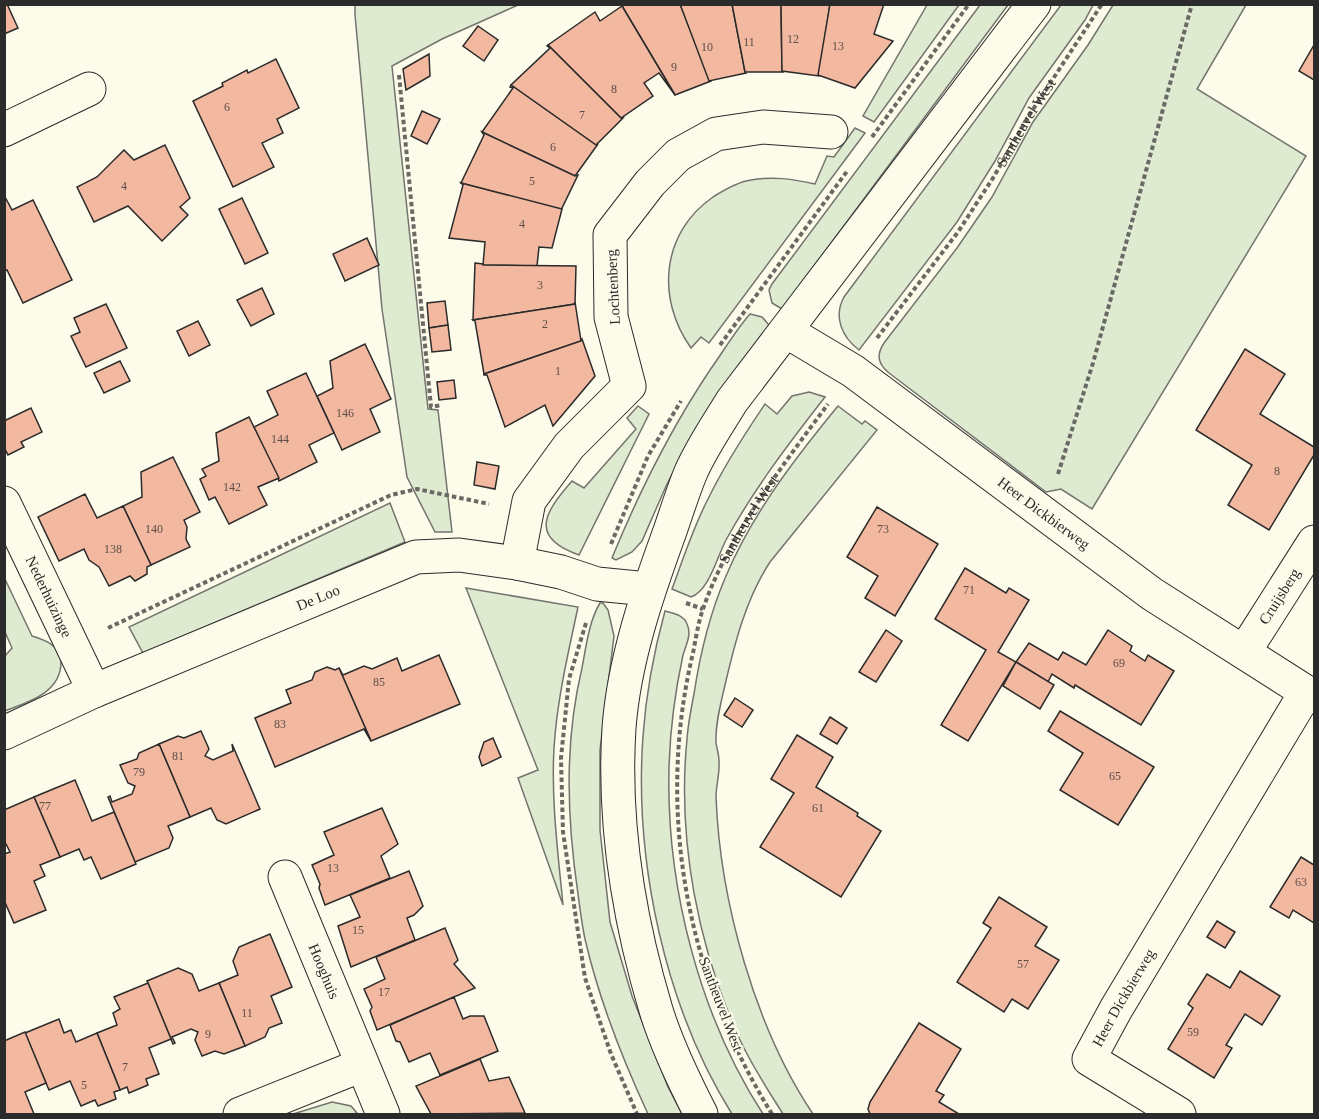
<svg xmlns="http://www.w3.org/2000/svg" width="1319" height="1119" font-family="'Times New Roman',serif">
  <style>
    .green { fill: #deebd1; stroke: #74746e; stroke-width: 1.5 }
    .building { fill: #f2b8a0; stroke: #2b2b2b; stroke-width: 1.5 }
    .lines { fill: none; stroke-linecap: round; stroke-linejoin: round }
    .minor-casing { stroke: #2b2b2b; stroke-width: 35 }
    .tertiary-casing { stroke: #2b2b2b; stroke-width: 35 }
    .path { stroke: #6a6964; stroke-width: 4; stroke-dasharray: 4.5 3; stroke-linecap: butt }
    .minor { stroke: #fdfbea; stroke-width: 33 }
    .tertiary { stroke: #fdfbea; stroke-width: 33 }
    .labels { text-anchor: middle; stroke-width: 4.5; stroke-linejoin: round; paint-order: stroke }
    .number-label { font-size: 12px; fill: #5d4e48 }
    .street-label { font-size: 15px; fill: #2b2b2b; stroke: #fdfbea }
  </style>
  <rect width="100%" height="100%" fill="#fdfbea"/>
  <g class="green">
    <path d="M355,5h163l-76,34 -50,27 36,343 10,1 14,122h-17l-28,-55 -25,-168 -27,-294z"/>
    <path d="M927,5h32l-85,117 -11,-6z"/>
    <path d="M980,5h28l-226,304 -10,-6 -3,-13 3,-6z"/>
    <path d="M1061,5h32l-8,15 -56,78 -34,63 -38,61 -98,128c-17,-13 -26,-33 -15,-53z"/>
    <path d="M1113,5h133l-49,84 109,67 -214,353 -31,-20 -15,3 -157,-119c-11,-9 -13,-18 -5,-30l73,-95 35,-51 41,-75 55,-77z"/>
    <path d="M855,128l10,5 -156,210 -8,-6 -10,11c-35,-49 -30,-115 22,-151 11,-7 24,-15 38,-17 22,-4 42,-1 64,4l12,-28 7,1z"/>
    <path d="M750,314l12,3 7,8 -74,105 -28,54 -25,57 -10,11 -16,8 -4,-2c27,-66 58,-128 98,-188 13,-18 25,-39 40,-56z"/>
    <path d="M809,392l16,5c-36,46 -71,92 -99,143 -9,17 -17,51 -35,57l-19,-8c11,-30 21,-61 36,-90 16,-33 36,-64 57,-95l12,10 15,-18z"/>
    <path d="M638,406l11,8 -70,141c-51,-18 -34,-43 -7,-74l12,7 52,-59 -9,-11z"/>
    <path d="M838,406l24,18 3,-3 12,9 -107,132c-24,37 -35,80 -45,123 -4,18 -10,39 -9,58 1,6 3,12 3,18 1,12 -3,24 -3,36 4,104 39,231 97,317h-30c-15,-24 -31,-48 -43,-74 -42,-92 -63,-200 -53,-301 1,-15 4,-30 7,-45 6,-40 16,-81 32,-118 26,-62 70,-119 112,-170z"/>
    <path d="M390,503l15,39 -262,111 -14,-26z"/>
    <path d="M4,577l28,59c13,4 28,9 29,26 0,31 -33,40 -56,49v-55l7,-8 -7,-16z"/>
    <path d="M466,588l112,19c-10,47 -21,93 -24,141 -3,52 4,105 9,157l-45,-127 20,-8z"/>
    <path d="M600,603h3l5,7 6,26 -14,114v80l10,92 22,74 36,91 14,27h-34c-26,-56 -49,-114 -63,-175 -3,-14 -5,-30 -7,-45 -11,-75 -14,-151 4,-226 4,-21 7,-47 18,-65z"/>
    <path d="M665,611c8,2 19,4 22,13 5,10 -1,21 -4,31 -8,37 -13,75 -14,113 -3,118 30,247 94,346h-31c-67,-107 -98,-252 -89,-378 3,-42 11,-85 22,-125z"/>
    <path d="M332,1102l19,4 6,7 -5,1h-59z"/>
  </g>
  <g class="building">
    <path d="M4,4h3l11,24 -14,6z"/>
    <path d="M626,4h54l31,77 -36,14 -53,-89z"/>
    <path d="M680,4h52l13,68 1,1 -37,8z"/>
    <path d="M732,4h49l1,67 2,1h-39z"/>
    <path d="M781,4h49l-11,72 -37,-5z"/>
    <path d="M830,4h54l-10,30 19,7 -38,47 -37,-13z"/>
    <path d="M622,6l53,89 -16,-22 -15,10 9,13 -32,22 -73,-73 47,-33 5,9z"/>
    <path d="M478,26l20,14 -14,21 -21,-15z"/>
    <path d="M548,45l73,73h2l-27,27 -85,-60 39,-37 -3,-2z"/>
    <path d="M1314,45v35l-15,-9z"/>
    <path d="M429,54l1,22 -24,14 -3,-21z"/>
    <path d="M276,59l23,49 -22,11 6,14 -21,10 12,24 -41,20 -40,-86 30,-15 -1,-3 25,-13 1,3z"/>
    <path d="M511,85l85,60 2,-1 -23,32 -93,-44 31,-44 -3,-1z"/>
    <path d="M422,111l18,8 -13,25 -16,-8z"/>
    <path d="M482,132l93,44 3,-1 -17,35 -100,-27 23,-48z"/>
    <path d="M165,145l25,53 -10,9 8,8 -26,26 -34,-35 -34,16 -17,-35 20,-10 27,-27 10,10z"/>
    <path d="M461,183l101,26 -10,39 -13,-1 -2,19 -54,-1 2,-23 -36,-4 14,-53z"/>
    <path d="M4,195l8,15 21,-10 39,80 -49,23 -16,-33 -3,1z"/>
    <path d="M242,198l26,55 -23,11 -26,-55z"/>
    <path d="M367,238l12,27 -34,16 -12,-27z"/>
    <path d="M475,263l8,1v1l93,1 -1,38 -102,16z"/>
    <path d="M262,288l12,26 -23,12 -14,-26z"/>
    <path d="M445,301l3,24 -19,3 -2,-25z"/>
    <path d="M575,302l6,39 -97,33 -9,-53 -2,-1 102,-16z"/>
    <path d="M106,304l21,44 -41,19 -15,-31 9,-4 -6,-14z"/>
    <path d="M198,321l12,24 -21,11 -12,-25z"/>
    <path d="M448,325l3,25 -19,2 -3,-24z"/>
    <path d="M582,339l13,37 -42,50 -8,-21 -40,22 -18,-52h-3v-1l97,-33z"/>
    <path d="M365,344l26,55 -21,10 10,23 -38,18 -25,-54 16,-8 -3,-27z"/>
    <path d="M1245,349l40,25 -25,40 54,33v8l-45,75 -41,-25 24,-40 -56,-35z"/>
    <path d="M120,361l10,20 -26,12 -10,-20z"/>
    <path d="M306,373l28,60 -25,12 8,17 -38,19 -25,-54 24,-12 -11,-24z"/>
    <path d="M454,380l2,18 -17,2 -2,-18z"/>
    <path d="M31,408l11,24 -21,10 3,5 -16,8 -4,-8v-26z"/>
    <path d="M249,417l30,61 -21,9 9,18 -38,19 -14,-27 -6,3 -9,-21 6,-3 -4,-7 17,-8 -3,-28z"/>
    <path d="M173,457l27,55 -16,8 3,7 -1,12 4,8 -39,18 -28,-59 19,-9 -1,-25z"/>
    <path d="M477,462l22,4 -4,23 -21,-4z"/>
    <path d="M85,494l12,24 26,-12 28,59 -4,2v7l-12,7 -5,-5 -21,10 -10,-19 -10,-7 -5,-11 -25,12 -21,-44z"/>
    <path d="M877,507l61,37 -43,72 -30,-18 13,-22 -31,-19z"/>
    <path d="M965,568l41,25 3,-5 20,12 -31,52 18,10 -48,79 -27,-16 45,-75 -51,-31z"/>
    <path d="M886,630l16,11 -26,41 -17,-10z"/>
    <path d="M1108,630l24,16 -2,5 15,10 3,-6 26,16 -33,54 -66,-40 -1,3 -22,-14 -4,8 -32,-20 13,-19 29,17 5,-8 23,13z"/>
    <path d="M439,655l21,49 -89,37 -32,-73 4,7 21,-9 8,3 25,-11 5,13z"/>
    <path d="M1016,662l38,23 -14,24 -37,-23z"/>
    <path d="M327,667l8,3 4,-2 32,73 -7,-12 -89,38 -20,-49 36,-15 -5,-13 26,-10 3,-8z"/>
    <path d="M735,698l18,12 -11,17 -18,-12z"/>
    <path d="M1060,711l94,56 -36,58 -58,-35 23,-37 -35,-22z"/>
    <path d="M830,717l17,11 -10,16 -17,-10z"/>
    <path d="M201,731l8,18 -4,7 8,4 20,-9 -1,-7 28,65 -34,15 -9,-4 -6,-12 -21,9 -31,-73 19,-8 6,2z"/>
    <path d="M797,735l36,22 -17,30 42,26 -1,3 24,15 -40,66 -81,-50 34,-54 -23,-14z"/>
    <path d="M493,738l8,19 -19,9 -3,-9 5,-15z"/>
    <path d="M159,744l31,73 -22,9 5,12 -4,10 -34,14 -27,-65 2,-1 2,6 20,-8 3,-8 -7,-3 -8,-18 17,-6 2,-6z"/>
    <path d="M75,780l17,41 22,-9 22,52 -35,15 -10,-22 -7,3 -5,-11 -19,8 -26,-60z"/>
    <path d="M34,797l26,60 -20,8 5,11 -11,5 12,29 -32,13 -10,-23v-46l6,-2 -6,-12v-30z"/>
    <path d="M382,808l16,36 -17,12 9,22 -65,27 -6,-17 1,-4 -8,-19 22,-10 -10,-23z"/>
    <path d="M1301,857l13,8v58l-21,-13 -4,8 -19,-11z"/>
    <path d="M409,871l14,35 -9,9 -7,3 8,22 -64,27 -13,-41 22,-9 -10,-22z"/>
    <path d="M999,897l48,30 -12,19 24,14 -31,49 -16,-10 -8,13 -47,-30 34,-54 -8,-5z"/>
    <path d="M1217,921l18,11 -10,16 -18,-11z"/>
    <path d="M445,928l13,32 -4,4 21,24 -98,42 -7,-19 2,-4 -8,-18 21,-10 -9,-22z"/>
    <path d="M270,934l22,53 -21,9 11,27 -13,5 -4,9 -20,9 -26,-63 19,-8 -5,-14 6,-14z"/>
    <path d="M178,968l14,6 7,17 20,-8 26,63 -21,8 -9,-3 -13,5 -7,-16 3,-8 -7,-3 -19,8 3,6 -2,1 -26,-63z"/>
    <path d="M1240,971l40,25 -18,29 -17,-11 -19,31 6,3 -18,30 -46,-29 25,-41 -5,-4 19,-30 23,14z"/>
    <path d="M148,983l23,56 -22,9 10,26 -13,5 2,6 -19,8 -2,-6 -7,3 -23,-57 20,-8 -4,-12 7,-4 -6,-12z"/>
    <path d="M454,997l9,22 7,-3h14l14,35 -58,24 -10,-22 -21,9 -9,-20 -4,-1 -6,-16z"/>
    <path d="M59,1019l5,14 7,-3 5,12 21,-9 23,57 -6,2 2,7 -18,7 -3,-6 -14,6 -11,-25 -21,9 -24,-57z"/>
    <path d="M919,1023l42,26 -25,42 8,4 -5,7 20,12h-89l-2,-5 2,-7z"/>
    <path d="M25,1032l21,51 -21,9 9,22h-30v-73z"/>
    <path d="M480,1059l9,22 20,-4 16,36 -94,1 -15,-28z"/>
  </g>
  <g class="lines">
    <g class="minor-casing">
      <g id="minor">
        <path d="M4,130l85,-41"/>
        <path id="s3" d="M786,331l67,40 299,223 162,103"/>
        <path id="s4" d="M4,503l90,188"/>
        <path d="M517,563l12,-62 40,-55 60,-60 -18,-69 -1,-82 40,-52 28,-28 38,-21 47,-7 68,5"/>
        <path id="s5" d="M1244,652l70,-110"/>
        <path id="s6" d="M4,733l90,-42 322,-134 43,-2 58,8 44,9 36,12 51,5"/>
        <path id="s7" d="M285,877l98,237"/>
        <path d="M240,1114l122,-49"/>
        <path id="s8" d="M1179,1114l-90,-55 27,-50 190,-317"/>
      </g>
    </g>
    <g class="tertiary-casing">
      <path id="tertiary" d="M701,1114c-17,-33 -34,-68 -45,-104 -27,-90 -43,-187 -37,-282 5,-67 28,-134 51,-197 7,-20 13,-40 21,-59 11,-25 27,-48 41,-71l302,-397"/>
    </g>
    <g class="path">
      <path d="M399,75l32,332 11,-2"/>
      <path d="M872,137l97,-133"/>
      <path id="s1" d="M877,338l81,-106 35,-54 35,-61 74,-113"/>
      <path d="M720,345l128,-175"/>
      <path d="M1058,474l35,-111 99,-359"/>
      <path d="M611,544l37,-88 33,-55"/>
      <path d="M686,603l17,6"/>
      <path d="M586,623l-17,56 -8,79 2,74 22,146 26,76 26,60"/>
      <path d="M108,628l283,-133 26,-6 72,15"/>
      <path id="s2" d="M772,1114c-85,-137 -117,-303 -79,-461 3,-15 5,-30 10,-44 25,-73 80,-144 125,-205"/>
    </g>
    <use href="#minor" class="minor"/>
    <use href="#tertiary" class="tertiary"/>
  </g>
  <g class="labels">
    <g class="number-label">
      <text x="793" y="43">12</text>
      <text x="749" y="46">11</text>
      <text x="838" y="50">13</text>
      <text x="707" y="51">10</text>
      <text x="674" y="71">9</text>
      <text x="614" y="93">8</text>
      <text x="227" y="111">6</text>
      <text x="582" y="119">7</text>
      <text x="553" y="151">6</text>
      <text x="532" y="185">5</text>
      <text x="124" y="190">4</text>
      <text x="522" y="228">4</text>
      <text x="540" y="289">3</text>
      <text x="545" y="328">2</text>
      <text x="558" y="375">1</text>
      <text x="345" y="417">146</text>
      <text x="280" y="443">144</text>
      <text x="1277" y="475">8</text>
      <text x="232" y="491">142</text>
      <text x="154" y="533">140</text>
      <text x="883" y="533">73</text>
      <text x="113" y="553">138</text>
      <text x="969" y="594">71</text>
      <text x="1119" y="667">69</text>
      <text x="379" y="686">85</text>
      <text x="280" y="728">83</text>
      <text x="178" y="760">81</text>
      <text x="139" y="776">79</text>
      <text x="1115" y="780">65</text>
      <text x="45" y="810">77</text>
      <text x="818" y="812">61</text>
      <text x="333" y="872">13</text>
      <text x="1301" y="886">63</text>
      <text x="358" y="934">15</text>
      <text x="1023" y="968">57</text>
      <text x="384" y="996">17</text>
      <text x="247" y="1017">11</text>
      <text x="1193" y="1036">59</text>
      <text x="208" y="1038">9</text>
      <text x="125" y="1071">7</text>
      <text x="84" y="1089">5</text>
    </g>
    <g class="street-label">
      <text dy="5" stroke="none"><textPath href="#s1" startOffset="262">Santheuvel West</textPath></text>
      <text transform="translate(613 287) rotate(-93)" y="5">Lochtenberg</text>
      <text dy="5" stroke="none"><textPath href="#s3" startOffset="316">Heer Dickbierweg</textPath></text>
      <text dy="5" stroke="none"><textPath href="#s2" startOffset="626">Santheuvel West</textPath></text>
      <text dy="5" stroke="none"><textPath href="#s4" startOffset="104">Nederhuizinge</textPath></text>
      <text dy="5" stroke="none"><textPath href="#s5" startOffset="66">Cruijsberg</textPath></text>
      <text dy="5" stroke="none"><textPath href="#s6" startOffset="342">De Loo</textPath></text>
      <text dy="5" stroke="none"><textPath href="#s7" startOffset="102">Hooghuis</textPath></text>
      <text dy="5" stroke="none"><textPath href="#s8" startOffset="176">Heer Dickbierweg</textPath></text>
      <text transform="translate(721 1004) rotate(69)" y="5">Santheuvel West</text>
    </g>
  </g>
  <rect width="1319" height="1119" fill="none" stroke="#2b2b2b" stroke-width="12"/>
</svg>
